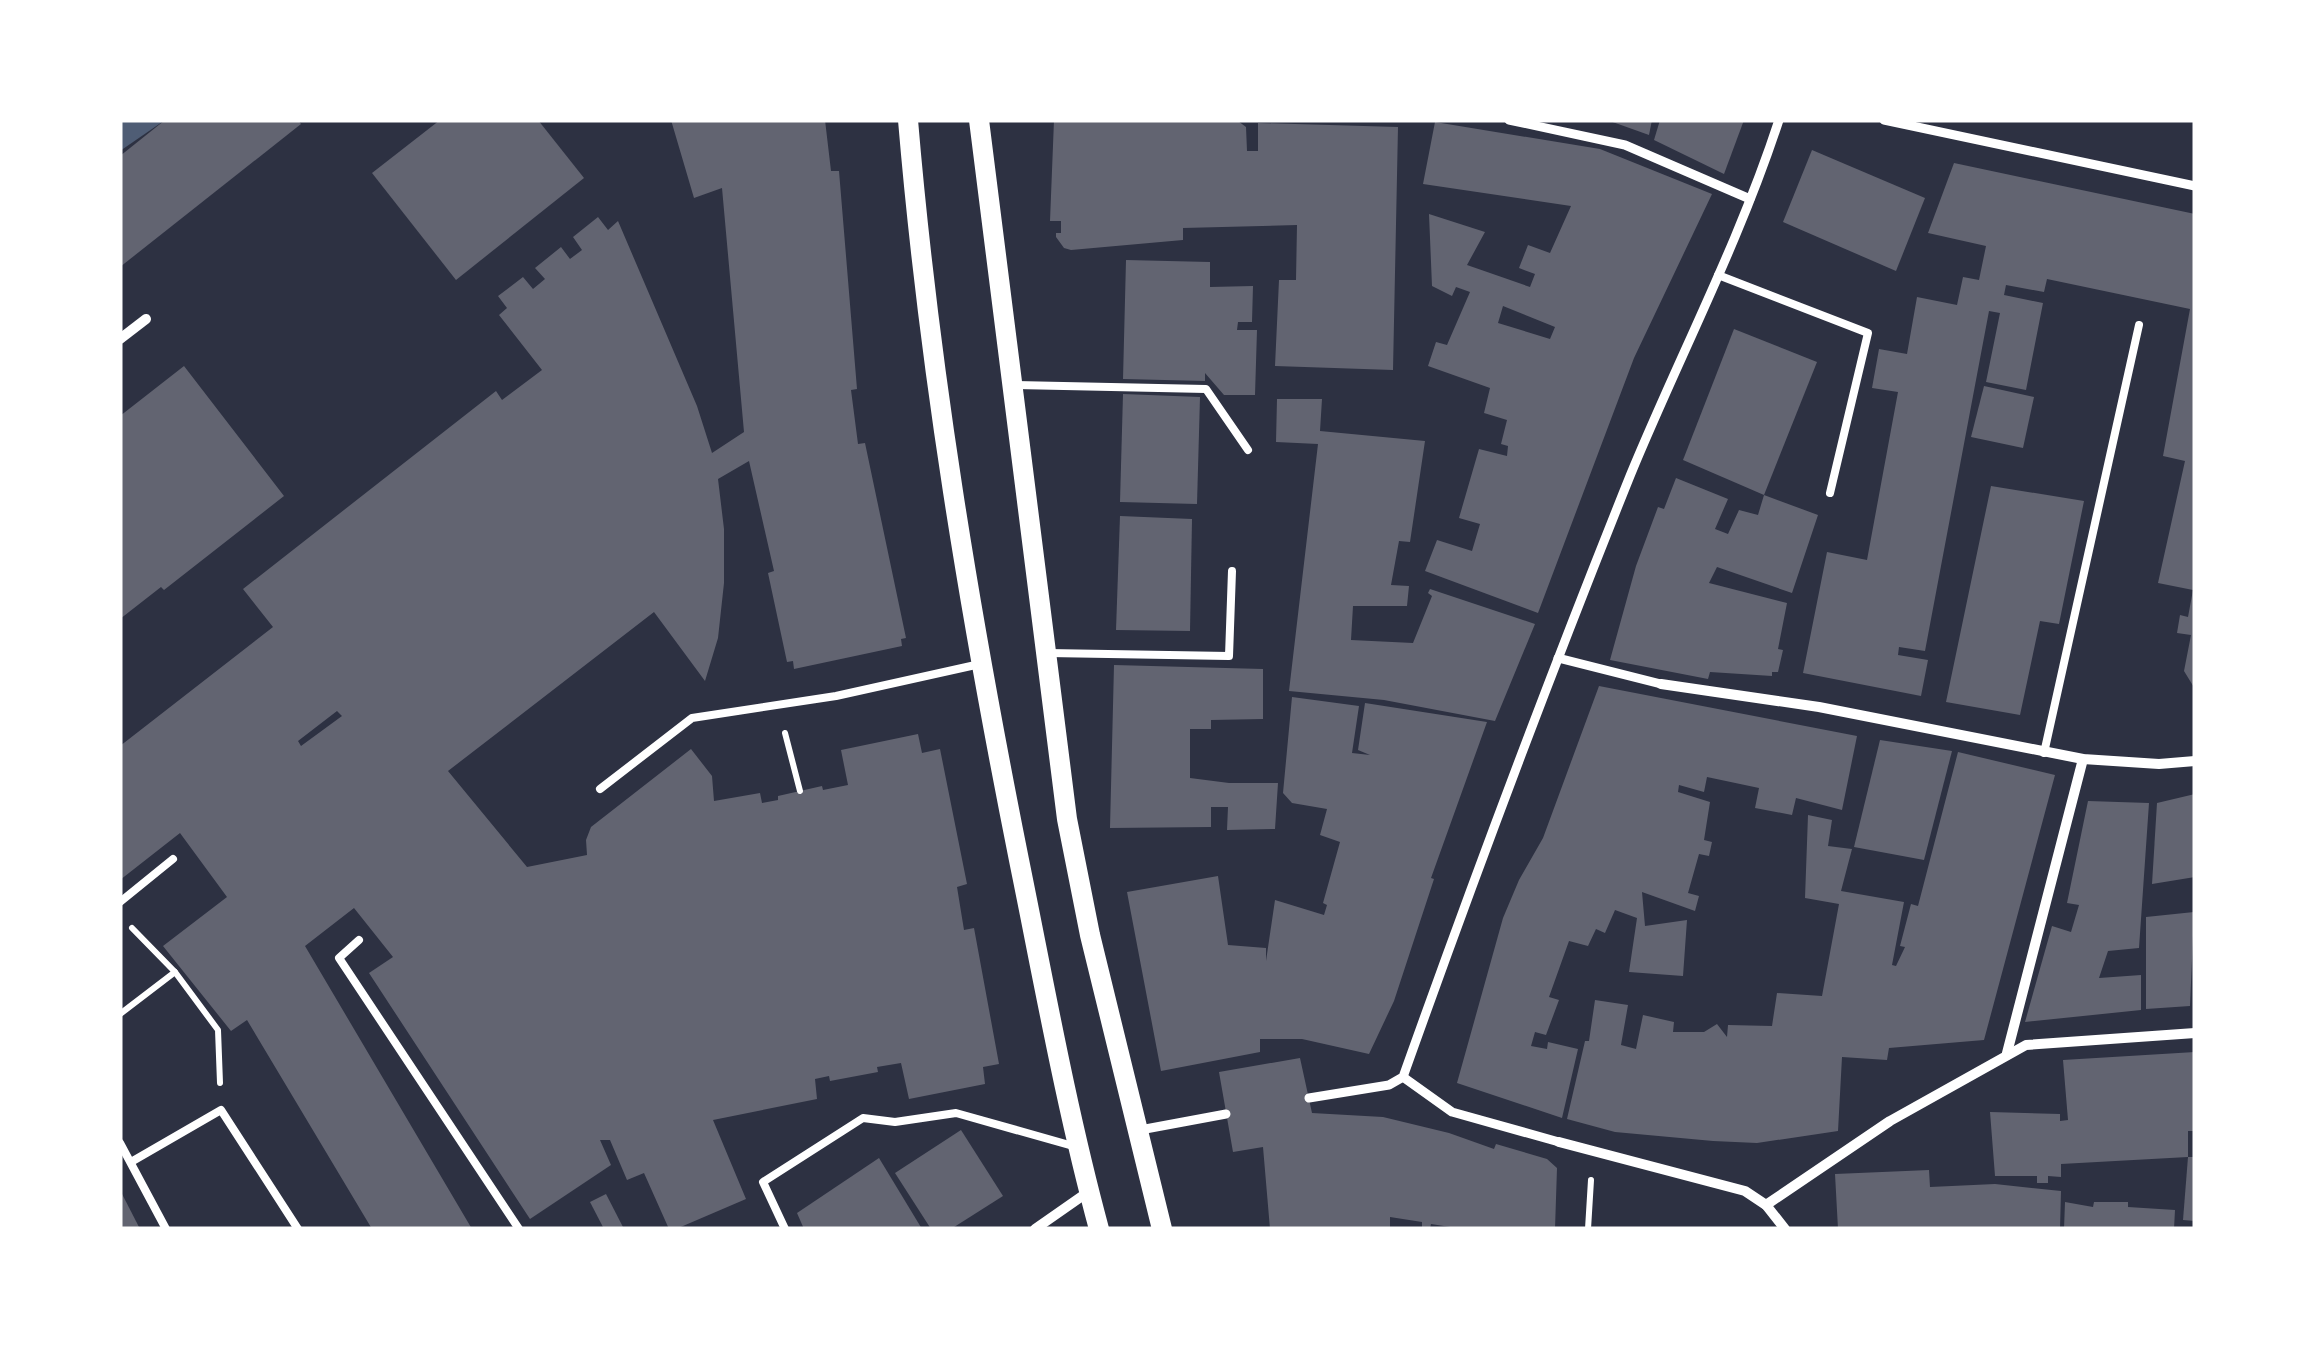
<svg xmlns="http://www.w3.org/2000/svg" width="2315" height="1349" font-family="'Sofia Sans Condensed',sans-serif">
  <style>
    .water { fill: #4f5d75 }
    .building { fill: #626471; fill-rule: evenodd }
    .lines { fill: none; stroke-linecap: round; stroke-linejoin: round }
    .path { stroke: #fff; stroke-width: 6 }
    .service { stroke: #fff; stroke-width: 8 }
    .pedestrian { stroke: #fff; stroke-width: 9 }
    .minor { stroke: #fff; stroke-width: 10 }
    .secondary { stroke: #fff; stroke-width: 20 }
  </style>
  <rect width="100%" height="100%" fill="#2d3142"/>
  <path class="water" d="M120,120h45l-45,31z"/>
  <g class="building">
    <path d="M165,120h133l3,4 -181,143v-111z"/>
    <path d="M440,120h98l46,58 -128,102 -84,-107z"/>
    <path d="M671,120h154l6,51h8l18,218 -6,1 7,54 7,-1 41,195 -5,1 1,7 -108,23 -1,-8 -6,1 -19,-89 6,-2 -25,-110 -31,18 6,50v54l-6,55 -13,43 -51,-69 -206,159 79,96 60,-12 -1,-15 5,-13 100,-78 21,27 2,25 46,-8 2,10 16,-3v-4l44,-10 1,4 25,-5 -7,-35 77,-16 4,19 18,-4 27,135 -10,3 7,43 10,-2 25,136 -16,3 2,17 -76,15 -8,-36 -24,4 1,5 -48,9 -1,-5 -14,3 2,20 -104,21 33,79 -70,30h-7l-25,-56 -17,7 -17,-40h-10l11,25 -81,54 -161,-246 24,-16 -39,-49 -49,38 167,283h-100l-125,-209 -16,11 -68,-85 64,-49 -47,-64 -60,47v-134l153,-119 -30,-38 253,-198 6,9 40,-30 -43,-55 8,-7 -9,-12 25,-19 10,12 12,-10 -10,-11 26,-21 9,12 12,-9 -9,-13 25,-20 10,13 10,-9 79,185 15,47 32,-21 -22,-244 -28,10zM337,711l5,5 -41,30 -3,-5z"/>
    <path d="M1054,120l184,1 8,6 1,24h11v-28l140,4 -5,243 -118,-4 4,-86h17l1,-55 -114,3v12l-112,10 -7,-2 -8,-11v-4h5v-12h-11z"/>
    <path d="M1607,120h45l-3,15z"/>
    <path d="M1660,120h84l-20,54 -70,-34z"/>
    <path d="M1435,122l165,27 112,45 -78,164 -96,255 -113,-42 12,-31 35,11 8,-27 -21,-6 20,-69 28,7 1,-10 -7,-2 6,-24 -23,-7 6,-25 -62,-22 8,-24 11,3 23,-53 -14,-5 -4,9 -20,-10 -3,-72 56,18 -18,33 63,22 5,-13 -16,-6 9,-23 22,8 21,-47 -148,-22zM1503,306l52,21 -5,12 -52,-16z"/>
    <path d="M1812,150l113,48 -29,73 -113,-49z"/>
    <path d="M1954,163l241,51v475l-11,-18 7,-36 -14,-2 3,-18 8,2 5,-27 -35,-7 27,-122 -22,-5 27,-147 -143,-30 -3,13 -38,-7 -2,10 39,8 -17,87 -40,-8 14,-69 -11,-2 -64,340 -26,-4 -1,8 30,5 -7,36 -118,-23 24,-121 40,8 31,-168 -26,-4 7,-39 28,5 10,-57 40,8 6,-28 16,3 7,-34 -58,-13z"/>
    <path d="M1126,260l84,2v25l43,-1 -1,36h-14l-1,8h20l-2,65h-31l-19,-22v8l-82,-2z"/>
    <path d="M1734,329l83,33 -53,133 -81,-35z"/>
    <path d="M184,366l100,130 -120,94 -3,-3 -41,32v-203z"/>
    <path d="M1984,386l50,11 -11,51 -52,-11z"/>
    <path d="M1123,394l77,3 -3,107 -77,-2z"/>
    <path d="M1277,399h45l-2,32 105,10 -15,101 -11,-1 -8,44 18,1 -2,20h-54l-2,34 62,3 19,-47 -4,-3 2,-4 105,35 -40,97 -111,-21 -95,-9 29,-247 -42,-2z"/>
    <path d="M1676,478l52,21 -13,30 13,5 11,-24 19,5 6,-20 54,20 -26,78 -75,-26 -8,16 78,20 -9,46 5,1 -5,22h-6v4l-62,-4 -2,7 -98,-19 26,-94 22,-59 6,2z"/>
    <path d="M1991,486l93,15 -25,123 -19,-3 -20,94 -74,-13z"/>
    <path d="M1120,516l72,3 -2,112 -74,-1z"/>
    <path d="M1114,665l149,4v50l-52,1v9h-21v49l39,5h49l-3,46 -48,1 1,-23h-17v20l-101,1z"/>
    <path d="M1599,686l258,50 -15,74 -46,-12 -4,17 -37,-7 4,-20 -52,-11 -3,15 -25,-7 -1,7 32,10 -6,38 8,2 -3,14 -10,-2 -11,39 11,3 -4,15 -53,-19 3,34 42,-6 -4,56 -54,-4 8,-54 -22,-8 -10,23 -9,-4 -8,17 -19,-5 -20,56 10,3 -13,35 -11,-3 -4,14 16,3 1,-7 30,7 -16,69 -105,-35 46,-165 16,-38 24,-42z"/>
    <path d="M1292,697l67,9 -7,47 18,2 -12,-5 7,-47 122,19 -56,156 3,1 -40,122 -25,53 -67,-15h-42v13l-99,19 -34,-179 91,-16 10,69 38,3v13l9,-61 49,15 3,-10 -4,-2 17,-61 -20,-7 7,-26 -35,-6 -9,-10z"/>
    <path d="M1880,740l72,11 -28,109 -70,-13z"/>
    <path d="M1958,752l97,23 -71,265 -95,8 -2,12 -45,-3 -4,74 -81,12 -44,-2 -98,-9 -48,-13 18,-78h4l6,-41 33,5 -7,40 15,4 7,-34 31,7 -1,10h31l13,-8 10,13 1,-12 44,1 5,-33 45,3 17,-92 -34,-6 3,-83 24,5 -4,26 24,3 -11,42 63,11 -12,63 4,1 9,-19 -5,-1 11,-42 7,2z"/>
    <path d="M2195,794v83l-43,7 5,-81z"/>
    <path d="M2088,801l61,2 -10,145 -31,3 -9,27 42,-3v35l-116,12 27,-96 19,6 8,-27 -12,-2z"/>
    <path d="M2194,912l-4,94 -44,3v-92z"/>
    <path d="M2195,1052v79h-7v26l-127,7v13l-13,-1v7h-11v-7h-42l-5,-64 70,2v7l8,-1 -5,-60z"/>
    <path d="M1300,1058l12,55 71,4 66,16 45,16 2,-5 51,15 10,9 -2,61h-92l-32,-5 -1,5h-8v-7l-32,-5v12h-120l-7,-82 -30,5 -14,-80z"/>
    <path d="M961,1130l42,66 -52,33h-20l-36,-56z"/>
    <path d="M2188,1157h7v64l-12,-1z"/>
    <path d="M879,1158l43,71h-118l-7,-16z"/>
    <path d="M1929,1170l1,17 65,-3 66,7 -1,38h-222l-3,-55z"/>
    <path d="M120,1190l20,39h-20z"/>
    <path d="M606,1194l18,35h-20l-14,-27z"/>
    <path d="M2065,1202l28,5 1,-5h34v5l47,3 -1,19h-110z"/>
  </g>
  <g class="lines">
    <g class="path">
      <path d="M785,733l15,58"/>
      <path d="M132,928l43,44 43,58 2,53"/>
      <path d="M120,1014l55,-42"/>
      <path d="M1588,1229l3,-49"/>
    </g>
    <g class="service">
      <path d="M1718,275l150,58 -38,160"/>
      <path d="M1014,385l192,4 42,61"/>
      <path d="M1048,653l181,3 3,-85"/>
      <path d="M2044,753l95,-428"/>
      <path d="M600,789l92,-71 144,-22 144,-32"/>
      <path d="M120,902l53,-43"/>
      <path d="M359,940l-20,18 180,271"/>
      <path d="M120,1143l46,86"/>
      <path d="M131,1162l90,-52 77,119"/>
      <path d="M785,1229l-22,-47 100,-64 32,4 61,-9 117,33"/>
    </g>
    <g class="pedestrian">
      <path d="M1509,120l116,25 125,54"/>
      <path d="M1884,120l311,66"/>
      <path d="M1558,658l103,26"/>
      <path d="M1403,1077l49,35 107,30"/>
      <path d="M1309,1098l80,-13 14,-8c72,-202 147,-402 227,-601 49,-119 109,-233 149,-356"/>
      <path d="M1140,1130l86,-16"/>
    </g>
    <g class="minor">
      <path d="M120,339l26,-20"/>
      <path d="M1661,684l158,23 264,52 76,5 36,-3"/>
      <path d="M2007,1053l76,-294"/>
      <path d="M1559,1142l186,49 21,14 19,24"/>
      <path d="M1766,1205l124,-84 136,-76 169,-12"/>
      <path d="M1035,1229l53,-37"/>
    </g>
    <g class="secondary">
      <path d="M908,120c21,249 62,495 111,740 25,123 47,247 80,369"/>
      <path d="M979,120l88,699 23,116 72,294"/>
    </g>
  </g>
  <rect width="2315" height="1349" fill="none" stroke="#ffffff" stroke-width="245"/>
</svg>
